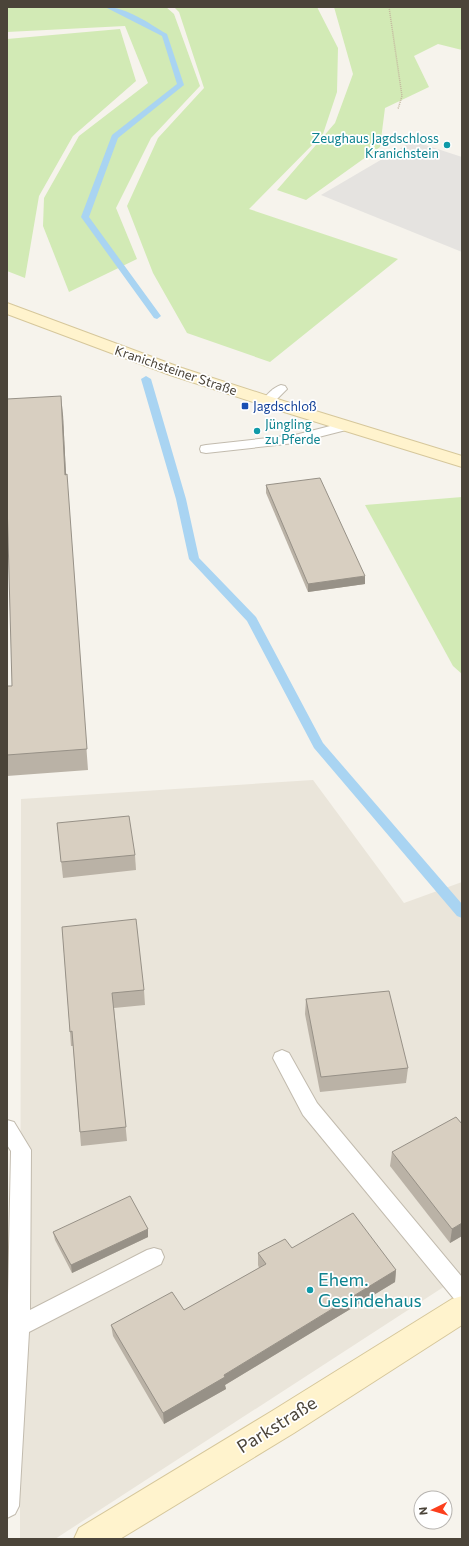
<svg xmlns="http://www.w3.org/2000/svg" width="469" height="1546" font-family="Commissioner,sans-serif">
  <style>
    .residential { fill: #eae5da }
    .green { fill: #d2eab5 }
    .parking { fill: #e5e3e0 }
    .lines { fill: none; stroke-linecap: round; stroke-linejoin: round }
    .stream { fill: #a9d4f2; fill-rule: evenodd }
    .lane-casing { stroke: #c2bbae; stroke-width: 2 }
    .secondary-casing { stroke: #d6c79b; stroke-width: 2 }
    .path { stroke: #c4b79f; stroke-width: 1.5; stroke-dasharray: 1 1; stroke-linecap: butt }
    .lane { fill: #fff; fill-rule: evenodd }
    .secondary { fill: #fff3cd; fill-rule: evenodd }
    .wall { fill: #bab2a6 }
    .shaded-wall { fill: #979187 }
    .building { fill: #d8cfc1; stroke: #979187 }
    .culture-dot { fill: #0f9aa8; stroke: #fff; stroke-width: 1.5 }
    .transit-dot { fill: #1a4fb4; stroke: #fff; stroke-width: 1.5 }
    .labels { text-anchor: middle; stroke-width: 3.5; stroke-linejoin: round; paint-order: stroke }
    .far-culture-label { font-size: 13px; fill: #0d838f; stroke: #fff; text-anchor: end }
    .far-street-label { font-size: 13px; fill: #4b4439; stroke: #fff }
    .far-transit-label { font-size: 13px; fill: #164399; stroke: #fff; text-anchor: start }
    .near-culture-label { font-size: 18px; fill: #0d838f; stroke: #fff; text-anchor: start }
    .near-street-label { font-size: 18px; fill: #4b4439; stroke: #fff }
  </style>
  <rect width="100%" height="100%" fill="#f6f3ec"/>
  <path class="residential" d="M313,780l91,123 58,-21v393l-407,264h-35l1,-740z"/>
  <g class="green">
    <path d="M7,7h159l8,7 26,72 -49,52 -35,70 21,51 -68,33 -26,-66 1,-28 35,-62 69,-53 -23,-57 -118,6z"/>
    <path d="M174,7h143l21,41 -1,44 -14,42 -74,75 149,50 -128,103 -83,-29 -34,-60 -26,-67 31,-68 46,-50 -25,-76z"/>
    <path d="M334,7h128v43l-24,-6 -24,12 15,31 -44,21 -5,39 -74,53 -29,-10 58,-67 18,-49z"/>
    <path d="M120,29l16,52 -63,55 -34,60 -14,82 -18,-7v-232z"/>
    <path d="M462,497v177l-9,-8 -88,-161z"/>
  </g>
  <path class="parking" d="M413,141l49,16v95l-141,-57z"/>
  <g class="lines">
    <g class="stream">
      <path d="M105,7c22,0 43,16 62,27l17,51 -66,53 -29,79 72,99 -4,3 -3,-1 -73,-101 31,-82 65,-51 -15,-48z"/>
      <path d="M146,376l5,3 35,120 13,59 57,59 67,126 139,161v14l-5,-2 -143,-168 -67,-127 -58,-62 -13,-60 -35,-120z"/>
    </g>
    <g class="lane-casing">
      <g id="lane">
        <path d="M281,385l4,1 2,3 -15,15h-8l-2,-3c4,-6 12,-14 19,-16z"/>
        <path d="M346,422l4,1 2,3 -2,3 -55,14 -89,10 -5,-1 -1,-3 1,-3 5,-1 89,-10z"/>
        <path d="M282,1050l7,3 28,50 145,174v26l-7,-3 -152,-185 -30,-57 2,-5z"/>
        <path d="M7,1120l7,2 17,28 -1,160 117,-60 7,-2 7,2 3,7 -3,7 -132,68 -10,174 -4,8 -8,4v-174l4,-193 -4,-6z"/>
      </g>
    </g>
    <g class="secondary-casing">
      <g id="secondary">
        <path d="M7,303l175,65 114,37 166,51v11l-178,-55 -114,-37 -163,-61z"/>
        <path d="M462,1296v29l-168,108 -174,106h-46l5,-11 193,-117 180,-112z"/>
      </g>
    </g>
    <path class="path" d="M389,7l13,89 -4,13"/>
    <use href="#lane" class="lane"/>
    <use href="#secondary" class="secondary"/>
  </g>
  <g class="wall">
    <path d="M63,415l3,60 2,19 20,276 -81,6v-90h5z"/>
    <path d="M266,485l99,99 -57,8 -42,-99z"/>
    <path d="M57,823l78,32 1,15 -73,8z"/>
    <path d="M62,927l82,63 1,15 -31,3 13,133 -46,5 -8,-100h-2l-1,-14z"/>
    <path d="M306,999l102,69 -2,15 -86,9 -15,-78z"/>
    <path d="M392,1152l70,84 -12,7 -60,-77z"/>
    <path d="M148,1229v8l-76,36 -17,-33 -2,-8z"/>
    <path d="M292,1248l104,22 -1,12 -170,103 1,4 -62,35 -51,-88 -2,-11 73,-15 75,-42 -1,-3v-12z"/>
  </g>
  <g class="shaded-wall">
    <path d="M61,396l2,19 4,79 -2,-19z"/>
    <path d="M365,576v8l-57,8v-8z"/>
    <path d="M462,1223v13l-12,7 2,-14z"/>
    <path d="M148,1229v8l-76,36 -1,-8z"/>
    <path d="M396,1270l-1,12 -170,103 1,4 -62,35 -1,-11 61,-38z"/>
  </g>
  <g class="building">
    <path d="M61,396l4,79 2,-1 20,275 -80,6v-69h5l-5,-186v-101z"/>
    <path d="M320,478l45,98 -57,8 -42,-99z"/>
    <path d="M129,816l6,39 -74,7 -4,-39z"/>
    <path d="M136,919l8,71 -32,3 14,134 -46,5 -8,-101 -2,1 -8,-105z"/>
    <path d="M389,991l19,77 -87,9 -15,-78z"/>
    <path d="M456,1117l6,7v99l-10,6 -60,-77z"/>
    <path d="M130,1196l18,33 -77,36 -18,-33z"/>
    <path d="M353,1213l43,57 -172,105 1,2 -62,36 -52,-88 61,-33 12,18 82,-46 -8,-11 27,-14 7,9z"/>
  </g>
  <g class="culture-dot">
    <circle cx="447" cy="145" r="4"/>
    <circle cx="257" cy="431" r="4"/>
    <circle cx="310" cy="1290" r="4"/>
  </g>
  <rect class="transit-dot" x="241" y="402" width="8" height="8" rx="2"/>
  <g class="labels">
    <g class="far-culture-label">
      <text x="439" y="143">Zeughaus Jagdschloss<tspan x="439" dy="15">Kranichstein</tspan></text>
      <text x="265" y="429" text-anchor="start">Jüngling<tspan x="265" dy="15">zu Pferde</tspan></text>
    </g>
    <g class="far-street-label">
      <text transform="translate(176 370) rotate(19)" y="5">Kranichsteiner Straße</text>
    </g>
    <g class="far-transit-label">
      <text x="253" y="411">Jagdschloß</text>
    </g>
    <g class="near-culture-label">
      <text x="318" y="1286">Ehem.<tspan x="318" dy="21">Gesindehaus</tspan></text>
    </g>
    <g class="near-street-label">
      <text transform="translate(277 1425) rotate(-32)" y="6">Parkstraße</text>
    </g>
  </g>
  <rect width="469" height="1546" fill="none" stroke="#4b4439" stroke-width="16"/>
  <g transform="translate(433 1510) rotate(265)"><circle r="19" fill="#ffffff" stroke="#b7b4b0"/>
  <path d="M0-3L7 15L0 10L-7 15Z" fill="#fc3f1d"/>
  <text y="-6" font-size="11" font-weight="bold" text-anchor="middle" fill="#4b4439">N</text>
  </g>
</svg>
